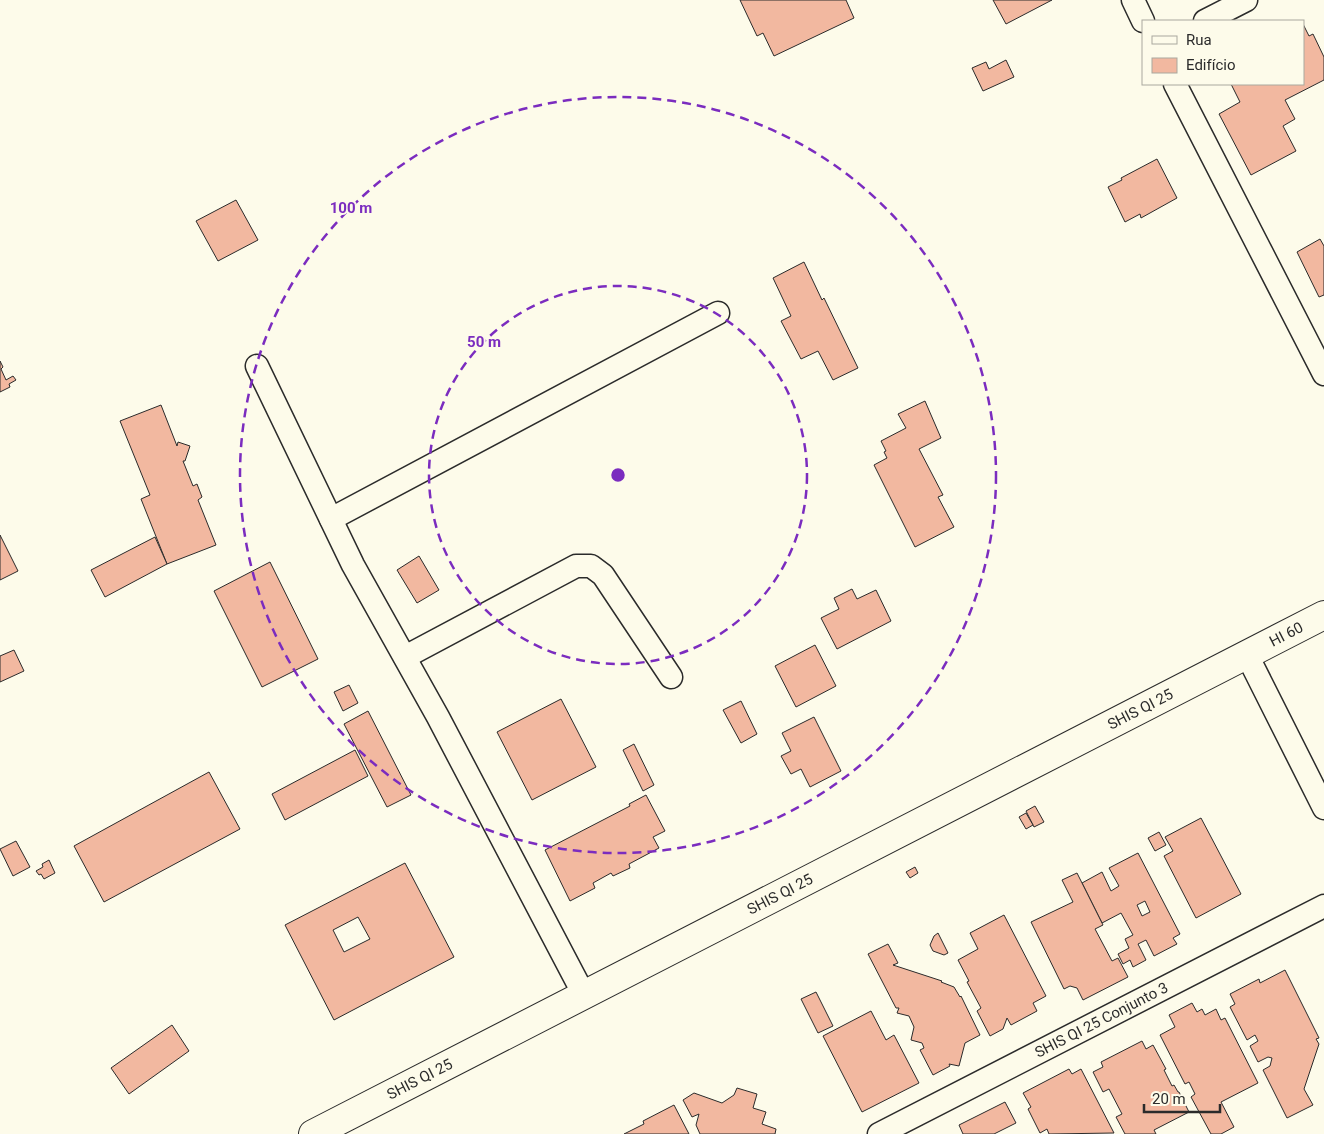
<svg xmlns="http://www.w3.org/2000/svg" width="1324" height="1134" font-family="Roboto,sans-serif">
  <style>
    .building { fill: #f2b8a0; stroke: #2b2b2b; fill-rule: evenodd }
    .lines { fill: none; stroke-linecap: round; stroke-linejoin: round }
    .minor-casing { stroke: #2b2b2b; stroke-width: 25 }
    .tertiary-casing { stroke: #2b2b2b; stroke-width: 30 }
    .minor { stroke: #fdfbea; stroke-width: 22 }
    .tertiary { stroke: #fdfbea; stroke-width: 28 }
    .ring { fill: none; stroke: #7b2cbf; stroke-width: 2.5; stroke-dasharray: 9 6 }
    .labels { text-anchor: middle; stroke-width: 4; stroke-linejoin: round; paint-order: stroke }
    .street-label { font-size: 15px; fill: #2b2b2b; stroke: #fdfbea }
    .centre { fill: #7b2cbf; stroke: #fdfbea; stroke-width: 2.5 }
    .ring-label { font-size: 15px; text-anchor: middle; font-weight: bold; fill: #7b2cbf; stroke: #fdfbea; stroke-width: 4; stroke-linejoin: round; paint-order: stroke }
  </style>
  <rect width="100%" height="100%" fill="#fdfbea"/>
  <g class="building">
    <path d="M740,0h106l8,18 -80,38 -11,-23 -6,3z"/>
    <path d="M993,0h59l-46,24z"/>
    <path d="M1303,24l6,12 4,-2 11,23v23l-39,20 10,19 -12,7 13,25 -45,24 -32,-61 21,-12 -9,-18h72z"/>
    <path d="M1006,60l8,17 -31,14 -11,-23 14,-6 3,7z"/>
    <path d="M1157,159l20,39 -36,20 -1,-4 -15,8 -17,-35 14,-7 -1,-2z"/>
    <path d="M236,200l22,40 -40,21 -22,-40z"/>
    <path d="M1320,239l4,7v49l-5,2 -22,-45z"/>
    <path d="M804,262l18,38 2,-2 34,70 -25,12 -15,-29 -17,8 -20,-38 10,-5 -18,-38z"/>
    <path d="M0,361l3,6 -2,2 5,11 7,-4 3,4 -7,4 1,3 -10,5z"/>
    <path d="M925,401l16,37 -22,11 24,46 -5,2 16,30 -39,20 -41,-82 13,-7 -3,-6 2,-1 -5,-10 25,-13 -8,-14z"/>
    <path d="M161,405l16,41 1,-4 12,4 -5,15h-2l10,25 4,-2 5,13 -4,3 18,45 -49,19 -26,-65 9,-4 -30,-74z"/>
    <path d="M0,535l18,36 -18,9z"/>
    <path d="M155,537l12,27 -62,33 -14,-27z"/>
    <path d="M419,556l20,34 -22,13 -20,-33z"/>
    <path d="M270,562l48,97 -56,28 -48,-96z"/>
    <path d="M852,589l5,10 19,-9 15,31 -54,28 -16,-31 18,-9 -5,-11z"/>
    <path d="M815,645l21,41 -40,21 -21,-41z"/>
    <path d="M14,650l10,21 -24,11v-26z"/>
    <path d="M349,685l9,18 -15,8 -9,-19z"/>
    <path d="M561,699l35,68 -64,33 -35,-68z"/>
    <path d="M741,701l16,33 -16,9 -18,-33z"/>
    <path d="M368,711l43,84 -24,12 -43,-83z"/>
    <path d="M814,717l27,54 -31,16 -9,-18 -10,5 -10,-18 10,-5 -9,-18z"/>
    <path d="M634,744l20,41 -11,6 -20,-41z"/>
    <path d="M355,750l13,26 -83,44 -13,-26z"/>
    <path d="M209,772l31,57 -136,73 -30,-56z"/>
    <path d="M646,795l19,36 -12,6 6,11 -30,16 1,4 -17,8 -2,-3 -18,10 2,5 -25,13 -25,-51 85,-44 -1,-2z"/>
    <path d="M1035,806l9,16 -10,5 -8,-16z"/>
    <path d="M1026,813l7,12 -7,4 -7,-12z"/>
    <path d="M1201,818l40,76 -45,24 -32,-62 9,-5 -8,-14z"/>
    <path d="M1159,832l7,13 -11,6 -7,-13z"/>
    <path d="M16,841l14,26 -17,9 -13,-27z"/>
    <path d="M1138,853l42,81 -7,4 4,6 -23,12 -8,-16 -8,4 8,16 -13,7 -3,-7 -7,4 -5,-10 11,-6 -4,-9 8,-4 -12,-22 -19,10 -20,-40 20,-11 9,19 8,-5 -10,-18zM1145,901l5,11 -8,4 -5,-11z"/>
    <path d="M49,860l6,13 -11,6 -3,-5 -2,1 -3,-4 7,-4 -1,-3z"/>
    <path d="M405,863l49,94 -120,63 -49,-95zM358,917l12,22 -26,13 -11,-22z"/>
    <path d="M915,867l3,6 -8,5 -4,-6z"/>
    <path d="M1077,873l26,52 -8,4 17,32 6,-3 10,19 -45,23 -6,-12 -7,-2 -6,3 -33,-67 42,-20 -11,-22z"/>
    <path d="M1004,915l42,81 -13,7 4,8 -26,14 -4,-7 -4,11 -13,7 -13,-25 4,-3 -14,-26 2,-1 -11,-21 20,-11 -8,-16z"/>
    <path d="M938,933l10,20 -4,2 -11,-4 -3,-6 4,-9z"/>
    <path d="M888,944l10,19 -5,2 49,16 -1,1 13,5 6,10 1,-1 19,39 -15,8 -6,23 -10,-2 1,2 -17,9 -13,-25 4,-2 -2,-5 -11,-3 3,-13 -5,-11 -12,-3 2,-5h-3l-28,-54z"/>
    <path d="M1285,970l34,68 -3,1 3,5 -15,45 9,16 -26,13 -24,-48 7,-4 2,-8 -4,-1 -10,5 -8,-16 8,-5 -3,-6 -8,5 -17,-33 5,-3 -5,-10 29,-15 1,4z"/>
    <path d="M816,992l17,34 -15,7 -17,-34z"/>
    <path d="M1192,1003l5,9 5,-3 3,6 11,-6 5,11 4,-2 33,65 -37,19 13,25 -13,7h-10l-20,-37 4,-3 -6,-12 -4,2 -25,-49 15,-8 -6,-12z"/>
    <path d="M871,1011l15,29 8,-5 25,48 -57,29 -39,-76z"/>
    <path d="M172,1025l17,26 -60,43 -18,-26z"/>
    <path d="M1142,1041l4,8 7,-4 13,24 -2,1 8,16 2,-1 4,7h1l10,20 -35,18 2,4h-31l-9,-17 6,-3 -13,-25 -6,3 -10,-20 10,-5 -2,-5z"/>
    <path d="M1069,1069l3,5 9,-5 33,64 -65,1 -2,-5 -7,4 -12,-24 3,-2 -8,-14z"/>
    <path d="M737,1088l20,6 -4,14 13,4 -4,12 14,5 -1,5h-75l-4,-9 3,-11 -7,3 -9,-17 11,-7 28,10 12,-8z"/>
    <path d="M1005,1102l11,21 -22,11h-31l-4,-9z"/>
    <path d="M674,1105l15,29h-65l20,-10 -1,-3z"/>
  </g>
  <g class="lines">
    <g class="minor-casing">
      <g id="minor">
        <path d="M1133,0l10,21"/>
        <path d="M1205,21l41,-21"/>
        <path d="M1175,84l149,290"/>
        <path d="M257,366l96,199 85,152 146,278"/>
        <path d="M331,519l387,-206"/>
        <path d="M1246,653l78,155"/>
        <path d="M405,657l171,-91h15l12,9 68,102"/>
        <path id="s1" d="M879,1134l445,-228"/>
      </g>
    </g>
    <g class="tertiary-casing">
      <g id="tertiary">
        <path id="s2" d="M313,1134l1011,-519"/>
      </g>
    </g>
    <use href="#minor" class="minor"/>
    <use href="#tertiary" class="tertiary"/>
  </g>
  <g class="ring">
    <circle cx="618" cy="475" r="189"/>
    <circle cx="618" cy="475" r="378"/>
  </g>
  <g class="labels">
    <g class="street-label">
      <text dy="5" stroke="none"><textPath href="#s2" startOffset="1094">HI 60</textPath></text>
      <text dy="5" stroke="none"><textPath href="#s2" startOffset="930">SHIS QI 25</textPath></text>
      <text dy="5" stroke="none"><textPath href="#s2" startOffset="525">SHIS QI 25</textPath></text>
      <text dy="5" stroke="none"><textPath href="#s1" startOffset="250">SHIS QI 25 Conjunto 3</textPath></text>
      <text dy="5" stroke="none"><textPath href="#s2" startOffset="120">SHIS QI 25</textPath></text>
    </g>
  </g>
  <circle cx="618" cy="475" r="8" class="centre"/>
  <g class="ring-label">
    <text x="351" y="213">100 m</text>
    <text x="484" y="347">50 m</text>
  </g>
  <rect x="1142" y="20" width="162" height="65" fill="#fdfbea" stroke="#a9a89e"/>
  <rect x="1152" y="36" width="25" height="8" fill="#fdfbea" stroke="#a9a89e"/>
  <text x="1186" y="45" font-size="15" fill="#2b2b2b">Rua</text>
  <rect x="1152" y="58" width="25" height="15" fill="#f2b8a0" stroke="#a9a89e"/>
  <text x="1186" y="70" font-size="15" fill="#2b2b2b">Edifício</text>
  <path d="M1144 1104v8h76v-8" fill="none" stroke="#2b2b2b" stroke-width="2.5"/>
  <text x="1152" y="1104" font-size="15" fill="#2b2b2b" stroke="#fdfbea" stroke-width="4" paint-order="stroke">20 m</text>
</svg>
